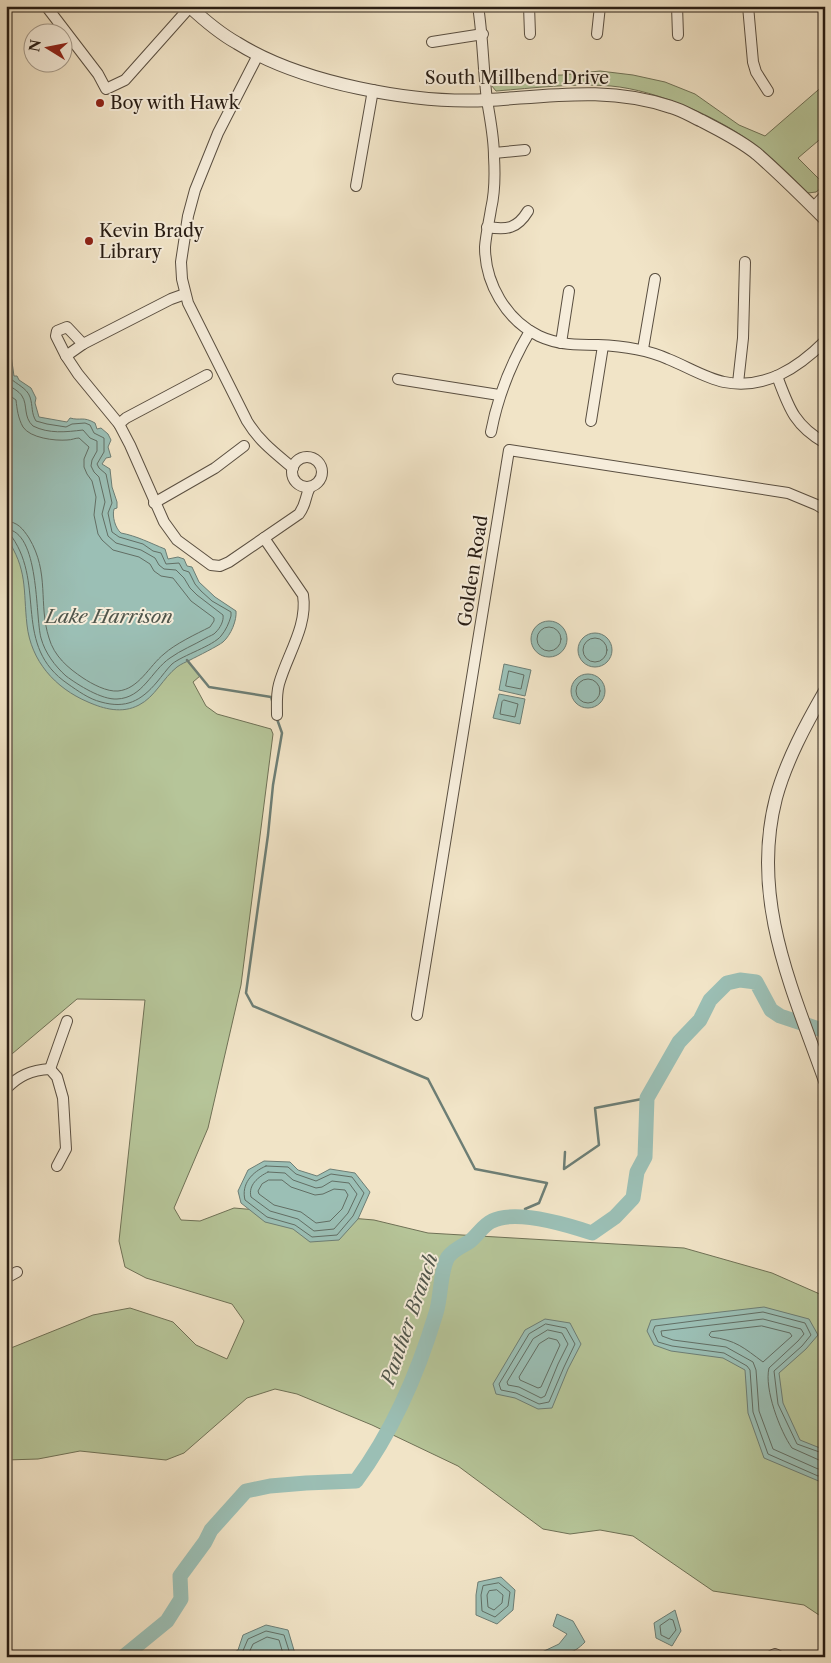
<svg xmlns="http://www.w3.org/2000/svg" width="831" height="1663" font-family="'Libre Caslon Text',serif">
  <style>
    .green { fill: #b6c599; stroke: #6f7156 }
    .water { fill: #9bbfb5; stroke: #6d7e75 }
    .lines { fill: none; stroke-linecap: round; stroke-linejoin: round }
    .shore { stroke: #626e64; stroke-width: 1 }
    .stream { stroke: #6d7e75; stroke-width: 2.5 }
    .river { stroke: #9bbfb5; stroke-width: 15 }
    .minor-casing { stroke: #5a4f41; stroke-width: 12 }
    .tertiary-casing { stroke: #5a4f41; stroke-width: 14 }
    .minor { stroke: #f6eddb; stroke-width: 10 }
    .tertiary { stroke: #f6eddb; stroke-width: 12 }
    .poi-dot { fill: #8f2418; stroke: #f6eddb; stroke-width: 2 }
    .labels { text-anchor: middle; stroke-width: 4; stroke-linejoin: round; paint-order: stroke }
    .street-label { font-size: 18px; fill: #281d14; stroke: #f6eddb }
    .poi-label { font-size: 18px; fill: #281d14; stroke: #f6eddb; text-anchor: start }
    .water-label { font-size: 19px; font-style: italic; fill: #50564c; stroke: #f6eddb }
  </style>
  <rect width="100%" height="100%" fill="#f1e4c7"/>
  <filter id="stains"><feTurbulence type="fractalNoise" baseFrequency=".004" numOctaves="4"/><feColorMatrix values="0 0 0 0 .2 0 0 0 0 .09 0 0 0 0 .02 0 0 0 .5 -.17"/></filter>
  <radialGradient id="worn" r=".72"><stop offset=".6" stop-color="#630" stop-opacity="0"/><stop offset="1" stop-color="#630" stop-opacity=".3"/></radialGradient>
  <g class="green">
    <path d="M600,71l33,4 32,7 30,12 44,31 26,11 60,-52v51l-27,23 27,27 -9,7 -8,1c-16,-15 -31,-31 -48,-44 -36,-30 -103,-59 -149,-63 -38,-3 -77,2 -115,5l-5,-6v-6l8,-2 63,-2z"/>
    <path d="M6,449l194,227 -7,6 13,24 11,8 54,15 2,5 -32,251 -33,143 -34,80 7,12 19,1 34,-13 140,12 54,13 256,15 88,25 50,22 3,4v315l-6,1 -15,-10 -91,-14 -80,-55 -33,-6 -30,4 -27,-5 -85,-63 -86,-41 -75,-31 -22,-5 -28,9 -63,55 -18,7 -86,-9 -42,8 -32,1v-110l87,-35 37,-7 43,14 23,23 31,14 17,-38 -12,-17 -86,-26 -21,-11 -6,-26 26,-241 -68,-1 -71,60z"/>
  </g>
  <g class="water">
    <path d="M6,340l5,15 3,21h3l2,4 12,8 5,10 -1,5 4,14 28,5 3,-4c11,3 13,-2 25,5l2,6 4,-1 7,6 3,6 -3,7 3,10 -5,1 -4,6 8,5 2,18 5,15v6l-3,1c-2,7 1,19 7,24 16,3 29,10 44,16l3,10 10,-2 6,2 3,7 5,1 7,15 16,15 21,14c1,9 -5,24 -13,31 -5,4 -25,14 -33,18 -4,2 -9,4 -13,7 -14,11 -22,30 -38,38 -17,9 -35,4 -51,-3 -33,-14 -57,-41 -61,-77 -4,-36 1,-55 -21,-88z"/>
    <circle cx="549" cy="639" r="18"/>
    <circle cx="595" cy="650" r="17"/>
    <path d="M504,664l27,6 -6,26 -26,-6z"/>
    <circle cx="588" cy="691" r="17"/>
    <path d="M499,694l26,5 -5,25 -27,-6z"/>
    <path d="M264,1161l26,1 8,8 19,6 13,-7 25,4 15,19 -12,27 -19,21 -29,2 -17,-13 -28,-7 -24,-19 -3,-12 10,-21z"/>
    <path d="M764,1307l45,12 9,16 -12,14 -27,24 4,30 17,37 25,10v27l-4,5 -57,-24 -16,-45 -3,-43 -22,-12 -52,-7 -17,-6 -7,-14 4,-11z"/>
    <path d="M545,1319l25,4 11,21 -13,25 -16,39 -14,1 -23,-11 -19,-4 -3,-10 32,-54z"/>
    <path d="M501,1577l14,13 -2,20 -16,14 -21,-9v-20l2,-13z"/>
    <path d="M675,1610l6,21 -9,15 -16,-8 -2,-15z"/>
    <path d="M557,1614l16,7 12,21c-12,13 -26,15 -43,10l17,-8 8,-10 -14,-8z"/>
    <path d="M266,1625l22,5 8,27h-70l12,-7 5,-15z"/>
  </g>
  <g class="lines">
    <g class="shore">
      <path d="M6,360l4,18c6,6 17,10 20,19 3,9 1,16 6,24l11,3 19,3 6,-3 13,-1 5,2 4,8 10,5v14l-7,12 2,4 7,6 6,29 -4,10 4,19 7,5 24,7 10,7 8,2 5,11 13,-1 4,7 6,2 6,12 6,7 11,10 19,11v4c-2,7 -5,14 -10,20 -8,10 -38,19 -49,28 -5,5 -10,12 -15,18 -16,19 -31,27 -56,20 -12,-3 -23,-11 -33,-18 -56,-38 -22,-98 -56,-147l-6,-2"/>
      <path d="M6,384c5,3 13,7 16,12 6,9 1,21 11,30 16,8 33,6 50,4l7,8 7,3v10l-5,9 -1,6 3,6 5,5 6,25 -3,12 6,22 8,7 25,7 14,8 4,7 5,4 12,1 8,8 6,10 7,7 26,20c1,6 -3,13 -7,17 -2,3 -7,4 -10,6 -12,7 -25,12 -36,20 -19,13 -27,40 -53,41 -15,1 -39,-14 -51,-23 -11,-10 -21,-23 -25,-38 -6,-22 -1,-107 -35,-109"/>
      <path d="M6,393l10,7c1,9 2,18 7,27 7,11 32,14 44,13 5,0 8,-2 12,-2l10,9 -5,12v8l3,7 5,7 4,16 -2,18 4,19 4,6 11,10 26,7 11,7 4,7 7,5 12,2 18,23 23,17v3l-4,6c-14,7 -35,17 -46,27 -15,12 -25,35 -46,37 -11,1 -26,-7 -35,-13 -15,-10 -29,-22 -34,-40 -11,-34 1,-65 -20,-100 -6,-9 -11,-16 -23,-17"/>
      <circle cx="549" cy="639" r="12"/>
      <circle cx="595" cy="650" r="12"/>
      <path d="M509,671l15,4 -3,14 -15,-3z"/>
      <circle cx="588" cy="691" r="12"/>
      <path d="M504,700l14,4 -3,13 -15,-3 2,-12z"/>
      <path d="M266,1166l22,1 8,7 20,7 15,-7 21,3 12,16 -11,23 -16,19 -25,2 -17,-12 -28,-8 -22,-17c-4,-16 7,-28 21,-34z"/>
      <path d="M268,1172l17,1 8,7 23,8 6,-1 10,-6 17,2 8,11 -9,19 -14,16 -20,2 -16,-12 -28,-8 -19,-14c-3,-12 7,-20 17,-25z"/>
      <path d="M269,1180h13l9,7 24,8 8,-1 11,-5 11,1 3,5 -6,14 -12,12 -14,2 -15,-11 -27,-7 -15,-11 -1,-3 4,-7z"/>
      <path d="M546,1324l20,4 9,16 -11,23 -15,35 -10,2 -23,-11 -15,-3 -2,-6 30,-50z"/>
      <path d="M762,1326l28,7 2,3 -29,26c-19,-14 -27,-22 -52,-25l-2,-2 2,-3z"/>
      <path d="M548,1330l14,3 6,11 -10,20 -13,32 -4,2 -22,-11 -11,-2 -1,-3 26,-43z"/>
      <path d="M549,1338l8,2 3,5 -19,42 -3,1 -18,-8 -1,-3 20,-33z"/>
      <path d="M825,1454l-28,-10 -19,-40 -4,-33 28,-25 9,-11 -6,-12 -42,-11 -108,14 -2,5 5,11 14,4 52,7 23,13 3,4 3,42 15,42 50,22 7,-1"/>
      <path d="M825,1460h-6l-27,-12c-12,-17 -28,-59 -23,-80l29,-27 6,-7 -3,-5 -38,-10 -102,12 1,5 11,4 53,7 27,15 3,8 3,41 14,38 45,20h7"/>
      <path d="M499,1583l11,9 -2,14 -13,11 -13,-6 -1,-16 2,-9z"/>
      <path d="M497,1590l6,5 -1,8 -8,7 -6,-3 -1,-12 2,-4z"/>
      <path d="M670,1619l3,1 3,10 -7,9 -8,-4 -1,-9z"/>
      <path d="M236,1657l6,-4 6,-14 18,-8 18,4 7,22"/>
      <path d="M247,1657l6,-13 14,-7 12,3 5,17"/>
    </g>
    <g class="stream">
      <path d="M187,660l22,27 62,10 2,7"/>
      <path d="M277,719l5,14 -9,52 -5,50 -22,158 7,13 175,73 47,90 72,14 -8,20 -14,6 4,8"/>
      <path d="M565,1152l-1,17 35,-24 -4,-37 52,-10"/>
    </g>
    <path class="river" d="M123,1657l44,-36 14,-22 -1,-23 25,-34 6,-12 35,-39 24,-5 36,-3 50,-2c37,-50 62,-108 80,-168 5,-14 4,-43 12,-56 5,-7 14,-11 21,-15 8,-6 14,-17 23,-21 24,-12 76,4 100,12l23,-16 18,-19 4,-26 8,-15 2,-59 32,-56 21,-22 10,-20 17,-17 13,-3 16,2 15,28 9,6 45,15"/>
    <g class="minor-casing">
      <g id="minor">
        <path d="M46,6l52,68 8,15 19,-9 65,-73"/>
        <path d="M478,6c5,32 5,63 9,94 3,19 7,37 7,57 1,17 1,35 -3,52 -2,13 -5,25 -6,38 0,36 21,73 54,89 19,9 39,9 59,9 25,1 48,4 70,14 18,7 37,19 56,23 41,8 74,-14 101,-41"/>
        <path d="M529,6l1,28"/>
        <path d="M677,6l1,29"/>
        <path d="M748,6l5,56 3,10 12,19"/>
        <path d="M597,34l3,-28"/>
        <path d="M432,42l51,-8"/>
        <path d="M258,55l-40,78 -23,57 -7,26 -7,46 1,17 6,24 59,118c12,20 28,32 46,47"/>
        <path d="M494,153l31,-3"/>
        <path d="M356,186l17,-96"/>
        <path d="M813,208l12,-13"/>
        <path d="M487,227c20,3 30,2 41,-16"/>
        <path d="M561,343l8,-52"/>
        <path d="M83,344l-16,-17 -10,4 -1,5 10,20 12,18 41,50 11,21 34,77 13,18 34,25 9,1 9,-4 70,-48c8,-11 5,-15 11,-27"/>
        <path d="M643,349l12,-70"/>
        <path d="M66,356l17,-12 88,-45 14,-5"/>
        <path d="M777,376c12,32 17,49 48,67"/>
        <path d="M398,379l101,16"/>
        <path d="M738,383l5,-45 2,-76"/>
        <path d="M591,421l12,-75"/>
        <path d="M119,424l7,-6 81,-43"/>
        <path d="M491,432c7,-37 20,-69 39,-101"/>
        <circle cx="307" cy="472" r="15"/>
        <path d="M154,503l61,-35 29,-22"/>
        <path d="M264,538l39,57c5,31 -16,60 -24,89 -3,11 -2,20 -2,31"/>
        <path d="M417,1015l92,-565 279,43 29,12 8,5"/>
        <path d="M50,1069l17,-48"/>
        <path d="M6,1089c12,-13 25,-19 44,-20l7,8 6,21 3,51 -9,17"/>
        <path d="M6,1278l11,-6"/>
        <path d="M769,1657l6,-3 6,3"/>
      </g>
    </g>
    <g class="tertiary-casing">
      <g id="tertiary">
        <path d="M189,6c15,14 30,27 48,37 64,40 176,61 251,57 63,-4 121,-14 183,7 11,3 20,9 31,14 19,10 38,19 55,33 23,20 46,43 68,65"/>
        <path d="M825,691c-19,33 -39,70 -49,107 -26,101 16,190 49,283"/>
      </g>
    </g>
    <use href="#minor" class="minor"/>
    <use href="#tertiary" class="tertiary"/>
  </g>
  <g class="poi-dot">
    <circle cx="100" cy="103" r="5"/>
    <circle cx="89" cy="241" r="5"/>
  </g>
  <g class="labels">
    <g class="street-label">
      <text x="517" y="84">South Millbend Drive</text>
      <text transform="translate(473 571) rotate(-81)" y="6">Golden Road</text>
    </g>
    <g class="poi-label">
      <text x="110" y="109">Boy with Hawk</text>
      <text x="99" y="237">Kevin Brady<tspan x="99" dy="21">Library</tspan></text>
    </g>
    <g class="water-label">
      <text x="109" y="623">Lake Harrison</text>
      <text transform="translate(409 1319) rotate(-71)" y="7">Panther Branch</text>
    </g>
  </g>
  <rect width="831" height="1663" fill="none" stroke="#f1e4c7" stroke-width="25"/>
  <rect x="8" y="8" width="816" height="1648" fill="none" stroke="#281d14" stroke-width="2.5"/>
  <rect x="12" y="12" width="806" height="1638" fill="none" stroke="#281d14"/>
  <g transform="translate(48 48) rotate(280)"><circle r="24" fill="#f6eddb" stroke="#a49a8b"/>
  <path d="M0-4L9 19L0 12L-9 19Z" fill="#8f2418"/>
  <text y="-8" font-size="14" font-weight="bold" text-anchor="middle" fill="#281d14">N</text>
  </g>
  <rect width="100%" height="100%" filter="url(#stains)"/>
  <rect width="100%" height="100%" fill="url(#worn)"/>
</svg>
